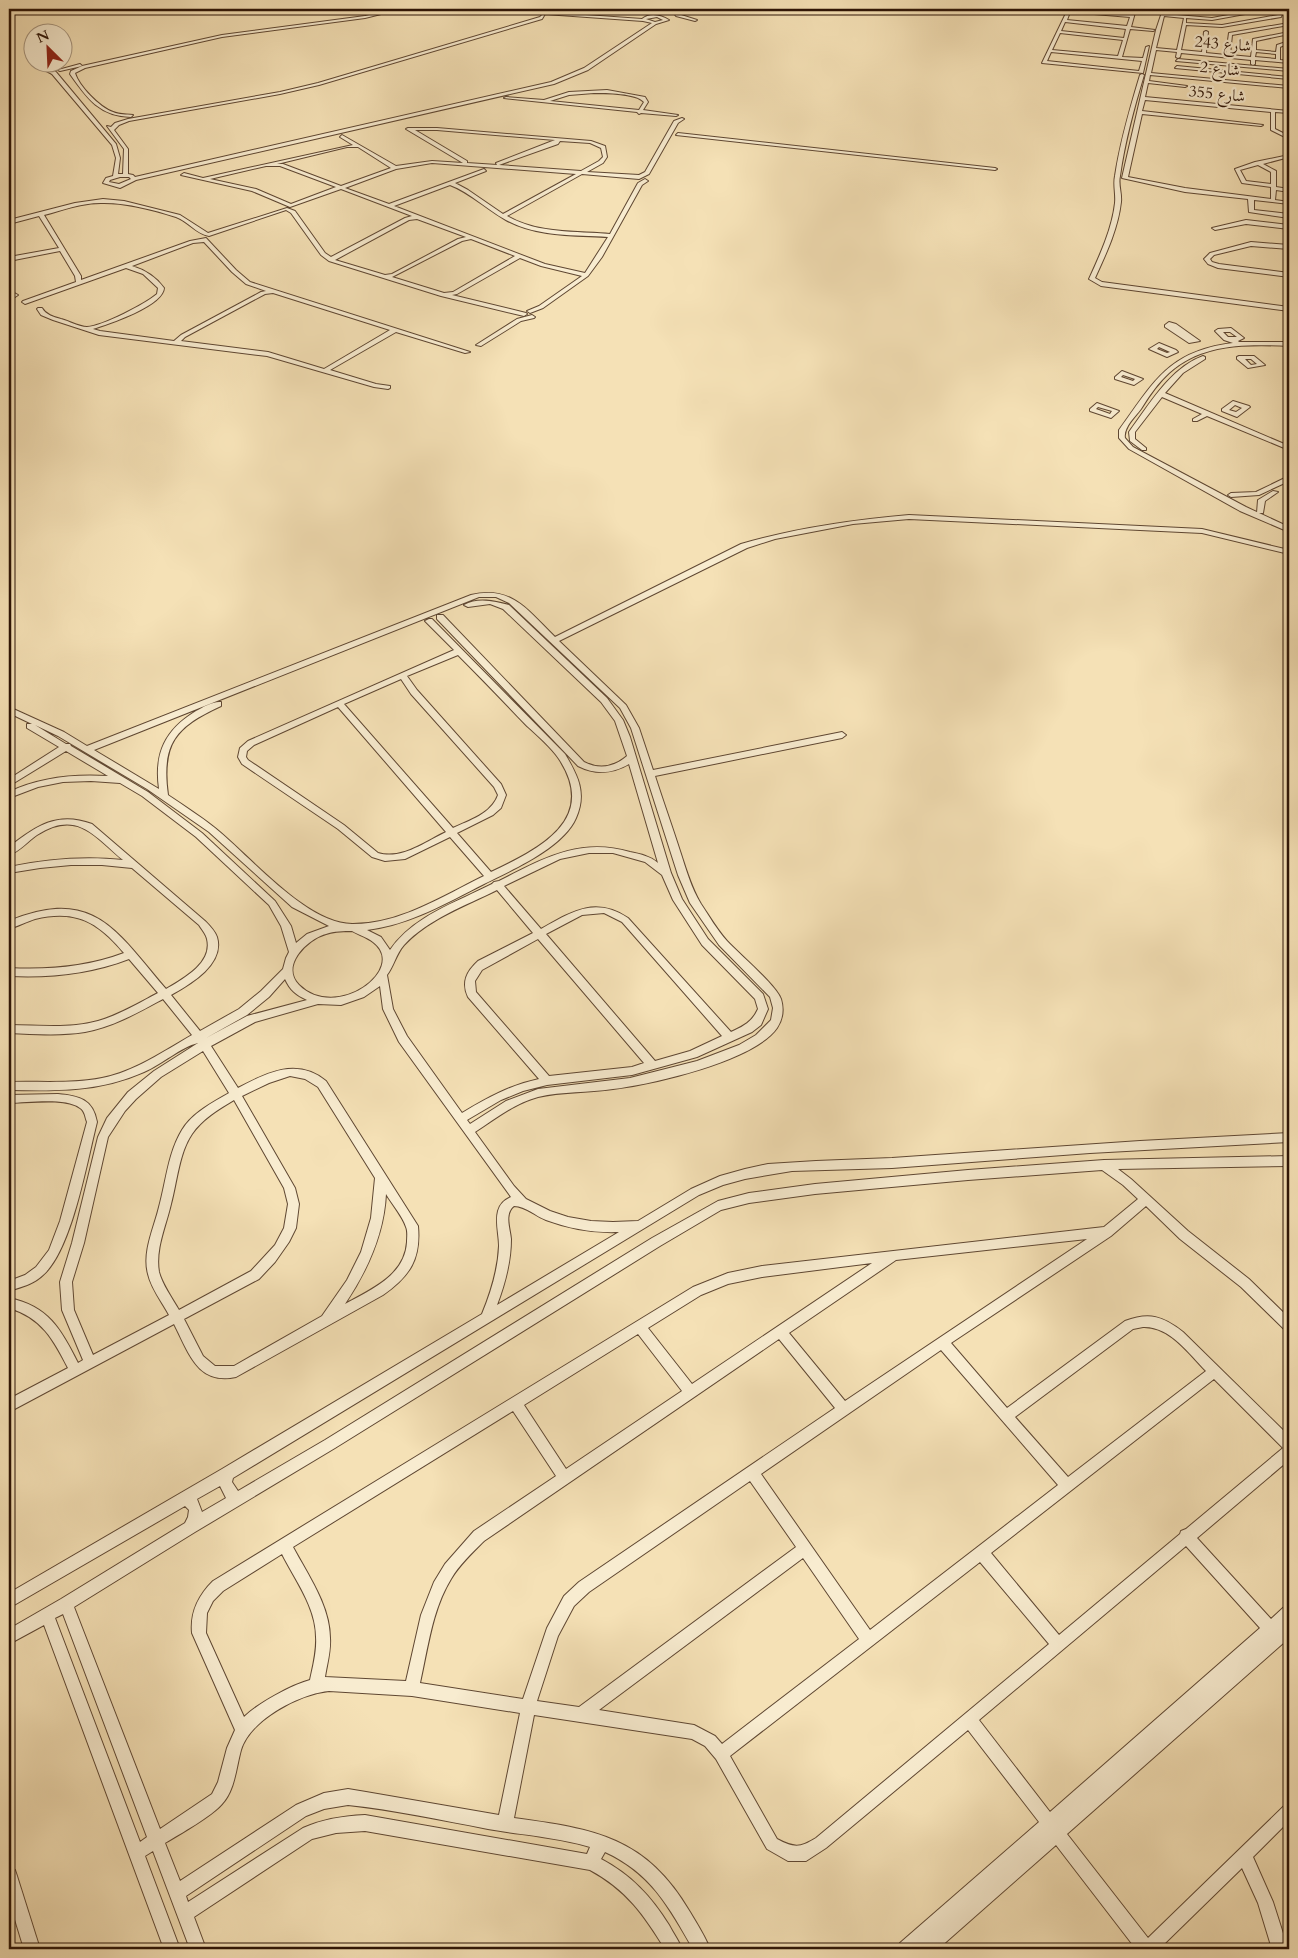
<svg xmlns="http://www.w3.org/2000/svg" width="1298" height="1958" font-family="Cardo,Amiri,serif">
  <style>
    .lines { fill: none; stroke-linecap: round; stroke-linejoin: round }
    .minor-casing { stroke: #5f4732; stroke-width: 2 }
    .minor { fill: #f8ecd0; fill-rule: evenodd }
    .labels { text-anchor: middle; stroke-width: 4.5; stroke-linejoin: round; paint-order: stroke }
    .far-street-label { font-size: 16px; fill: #2d1406; stroke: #f8ecd0 }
  </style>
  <rect width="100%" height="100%" fill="#f5e1b6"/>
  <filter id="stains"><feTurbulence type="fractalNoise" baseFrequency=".004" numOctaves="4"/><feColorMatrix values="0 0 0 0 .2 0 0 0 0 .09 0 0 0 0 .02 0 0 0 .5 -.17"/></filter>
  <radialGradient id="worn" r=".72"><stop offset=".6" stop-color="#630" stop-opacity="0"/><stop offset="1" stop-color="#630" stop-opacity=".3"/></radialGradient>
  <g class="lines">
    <g class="minor-casing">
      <g id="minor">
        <path d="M395,9h6l-36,9 -143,19 -137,31 -10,5c4,13 24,34 38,39 6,3 13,2 20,3l-2,2c-32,-1 -44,-19 -61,-43l1,-3 11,-5 140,-31 143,-19z"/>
        <path d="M403,9h26l-13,3z"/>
        <path d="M500,9l142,10c8,-7 19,-4 27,1l-13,4 -68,46 -34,14 -418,96 -16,8 -17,-5 3,-5 7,-2 3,-18 -4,-13 -60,-71 -20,-11v-1h6l18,10 60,72 4,14 -2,16h5l1,-25 -17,-23 4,1 4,-4 13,-4 152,-27 38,-9 222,-66 2,-2 -3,-2zM545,14l98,7 9,2 -68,45 -33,14 -416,95 -2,-2 -5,-1v-25l-14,-19 5,-5 10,-4 151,-27 39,-9 223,-66zM657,17l6,3 -8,2 -9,-3zM120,177h9l2,2 -12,5 -10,-2 1,-2z"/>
        <path d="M671,9h4l3,5 19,6 -2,1 -19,-5z"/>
        <path d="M1068,9l62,6 2,-6h4l-5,18 24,3 -2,1 -23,-2 -8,28 21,1 3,-11 3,-1 -6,27 -101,-10zM1070,12l60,5 -3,9 -60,-6zM1065,22l61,7 -2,9 -63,-7zM1060,33l63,7 -5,16 -66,-6zM1051,52l91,9 -3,10 -92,-10z"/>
        <path d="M1163,9h55l-16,3 -32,-2 -4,1 -1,3 47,4 49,-9 -5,3 -44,8 -26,-2v5l36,2 56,-10 2,-6h4l-3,8 -59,10 -36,-2 -5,25 21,2 2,-20 2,-1 2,1 -2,21 20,2 3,-22 60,-10v2l-57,10 -2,20 21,2 2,-18 36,-7v2l-33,7v9l20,2 1,-7 12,-4v2l-9,4v13l9,1v2l-34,-3v4l-2,1 -2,-1v-4l-70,-7 -1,4 -2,1 -2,-1 1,-5 -21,-2 -5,23 138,13v2l-139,-13 -1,6 38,5 -2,1 -37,-4 -3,14 144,14v2l-14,-1v17l14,7v3l-18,-9v-18l-126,-12 -3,11 121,14 -2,1 -119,-12 -14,63 57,11 86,11v-12l-29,-4 -7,-14 20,-7 34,-7v2l-26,7 13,7v16l13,2v3l-13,-2 -1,10 14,2v2l-35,-4v10l35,4v4l-40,-6 -1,-13 -63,-7 -63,-14 34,-148zM1164,16l20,2 -7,32 -21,-2zM1256,52l20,2v5l-21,-2zM1258,165l13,7v12l-25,-3 -6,-11z"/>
        <path d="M1178,59l111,10v2l-113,-10z"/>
        <path d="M80,64l2,2 -22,5 -2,-1z"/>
        <path d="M1177,66l112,11v2l-114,-11z"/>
        <path d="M1142,74l2,1c-10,33 -19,66 -24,101 -2,9 2,17 1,26 -3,27 -15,52 -26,76l7,4 187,25v4l-188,-25 -12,-7c11,-24 23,-50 26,-76 1,-9 -2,-18 0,-27 5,-34 15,-68 25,-101z"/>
        <path d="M607,90l38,7 3,5 -5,8 35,5 -2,1 -35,-3 -2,1 -2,-2 -133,-14 2,-1 38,3 25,-8zM594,93c12,0 42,0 50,9l-5,8 -89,-9 19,-6z"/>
        <path d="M682,118l2,1 -6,4 -29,51 -10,5 -57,-5 -75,42c31,18 68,15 103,18l28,-51 7,-4 3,2 -6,4 -40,72 -14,19 -45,32 -13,5 -3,-2 12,-5 43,-30 -41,-10 -21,-8 -63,36 -5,1 74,18 1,1 -3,2 -83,-20 -112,-35 -8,-6 -30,-42 -5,-3 -77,26c-13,-2 -21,-15 -33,-19 -22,-7 -48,-14 -72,-14 -20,-1 -41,7 -60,12l37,61v4l109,-39 16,-3 30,32 14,12 220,70 -5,1 -69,-21 -66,38 46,14 14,2v2l-2,1 -14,-2 -107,-31 -168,-21 -46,-15 -12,-5 -4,-6 1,-1h4c4,7 12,9 19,11 8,2 18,8 26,8 16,-1 58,-23 70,-33l1,-6 -15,-14 -17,-6 -101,36 -3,-2 1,-1 53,-19 -1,-6 -15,-25 -51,10v-4l50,-9 -20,-32 -30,8v-4l66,-17 28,-4 21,2 56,14 28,18 79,-25 8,3 30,42 6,4 74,-39 7,-2 -71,-27 -51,18 -38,-16 -71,-16 3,-2 19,5 150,-33 -13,-8 2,-2 54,31 36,-5 31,2 -57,-34 2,-1h29l154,13 14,5 2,11 -4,6 -16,9 52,3 6,-3 29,-51zM415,130h22l118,10 -59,23 1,2 -30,-2v-2zM560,141l30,2 11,5 2,9 -4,4 -18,10 -82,-6 59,-21zM347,147h11l33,21 -50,18 -58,-22h-6zM432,163l144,11 -73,40 -35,-24 -13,-7 31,-12 -2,-2 -95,35 -44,-16 51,-19zM266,166h14l56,21 -45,17 -35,-15 -46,-10zM450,185c21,8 36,24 56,35 31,17 68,15 102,17l-23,36 -40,-9 -151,-58zM417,219l49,18 -8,2 -66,35 -7,1 -50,-15 74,-40zM471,239l44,17 -62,36 -9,1 -52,-16 70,-36zM204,242l28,30 14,12 20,7 -5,1 -80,43 -7,6 -74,-10 -7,-2c16,-5 70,-23 71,-41 -8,-11 -19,-18 -32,-22l61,-23zM273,293l117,37 -66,39 -56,-17 -87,-11 4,-4 80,-43z"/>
        <path d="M678,133l317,35 2,1 -2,1 -319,-35z"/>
        <path d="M1246,220l43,5v4l-43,-5 -31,6 -3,-2z"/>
        <path d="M1251,242l38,3v4l-38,-3 -37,9 -4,4 2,3 7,2 70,9v4l-71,-9 -10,-4 -4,-5 6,-6z"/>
        <path d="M9,290l9,5 -3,2 -6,-3z"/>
        <path d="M532,315l3,2 -1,1 -13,3 -40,25 -5,-1 41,-26z"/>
        <path d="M1169,322l7,2 24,17 -11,2 -24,-16v-2z"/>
        <path d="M1231,328l13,10 -6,3 1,1h50v4c-42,-2 -87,-3 -120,27 -11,10 -20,23 -28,36 -6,8 -18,19 -16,29l8,9 113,60 43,20v5l-49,-21 -111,-62 -10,-11v-8c35,-48 49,-79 114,-87l-9,-3 -9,-9 3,-2zM1223,332h7l7,5h-9z"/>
        <path d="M1159,343l17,7 2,2 -11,5 -18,-8zM1159,347l11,5 -3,1 -10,-4z"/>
        <path d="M1203,356l2,1v2l-22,14 -18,20 124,53v4l-82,-34 -10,5h-4v-2l9,-5 -40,-17 -27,35v7l11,9v2h-4l-12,-9 -1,-9c20,-27 41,-64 74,-76z"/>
        <path d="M1239,356h15l11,9 -17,3 -11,-9v-2zM1245,359h6l6,5 -6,1z"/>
        <path d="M1122,371l21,8 -9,6 -19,-6v-2zM1123,375l12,4 -2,2 -12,-4z"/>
        <path d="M1233,401l16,5 1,1 -13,10 -15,-6v-2zM1235,405l7,3 -6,4 -7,-2z"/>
        <path d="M1097,403l22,8 -8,7 -21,-7v-2zM1098,407l14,4 -2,3 -14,-5z"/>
        <path d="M1289,476v5l-30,14 -28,2 -3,-2 3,-2 25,-1z"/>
        <path d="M1273,491l5,1 -13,9 -2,12h-6l1,-13z"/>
        <path d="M909,515l293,14 87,21v4l-87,-21 -293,-14 -56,5 -78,15 -28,9 -188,93 67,64 13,23 14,42 189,-38 4,3 -4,3 -187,38c8,25 17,50 25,75 6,18 11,37 21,53 8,12 16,26 26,37 12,13 49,44 54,58 3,10 2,20 -4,29 -23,33 -124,56 -164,61 -25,4 -50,2 -75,8 -23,6 -43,22 -63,35l39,54 12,13 24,12 18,6 23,4 22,1 25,-1 53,-32 29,-13 25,-7 23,-5 48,-3 76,-3 248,-17 149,-8v9l-199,11 -198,15 -100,3 -47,8 -22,6 -24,10 -466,283 -1,4 6,9 87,-51 327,-202 66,-37 31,-8 66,-9 153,-14 136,-10 185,-4v10l-171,3 13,10 57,52 61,48 40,39v13l-4,-1 -44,-43 -61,-48 -34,-33 -35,30 -160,107 56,65 118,-87c24,-9 38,-5 58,11l106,104v24l-92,78 74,81 13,-12 5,-2v16l-1,2 1,-1v16l-222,196 81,104 136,-132 5,-2v17l-36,36 20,45 15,47h-16l-14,-46 -16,-35 -83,81h-23l-80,-104 -118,104h-40l2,-6 139,-121 -71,-92 -142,118 -20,13h-18l-21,-12 -51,-90 -11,-13 -13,-7 -158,-24 -20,103c81,11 132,19 176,94 7,12 15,24 20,37h-17c-24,-42 -42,-76 -88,-97l-4,7c30,16 50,37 68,66 4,8 10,16 13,24h-17c-21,-34 -38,-59 -75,-79l-225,-39 -29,2 -24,6 -118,78 12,32h-16l-37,-98 -8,5 35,93h-16l-120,-324 -35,19v-15l52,-30 124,-76 3,-6 1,-7 -4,-4 -176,102v-15l213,-124 260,-155c9,-22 16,-44 17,-68 0,-11 -4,-24 -1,-35 2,-7 6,-11 13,-14l-112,-155 -16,-33 -3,-23 -16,11 -23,8 -23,-1 -63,18 -44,24 27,42c28,-15 59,-31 88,-7l92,145c3,33 -8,50 -35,69l-147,82c-39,8 -47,-24 -62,-53l-165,88v-13l59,-31c-15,-29 -26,-50 -59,-60v-10c39,8 52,31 69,65l5,-3 -21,-50 -2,-28 12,-39 26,-106 9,-19 21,-26 26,-21 44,-28c-17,4 -37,22 -54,29 -45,20 -87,19 -135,18v-8c30,-1 63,2 93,-4 32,-6 62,-27 90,-43l-29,-36c-24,13 -50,28 -78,33 -25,4 -51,2 -76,1v-8c30,0 60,4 89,-4 21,-6 41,-18 60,-28l-29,-34c-39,15 -79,19 -120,17v-8c39,2 78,-1 115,-15 -26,-31 -48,-44 -89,-34 -9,3 -17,7 -26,10v-8c85,-35 107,10 157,68 17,-10 47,-26 41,-50 -1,-5 -5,-9 -8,-14l-67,-57 -30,-3h-31l-31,3 -31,5v-6c38,-8 76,-11 114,-7 -29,-24 -46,-51 -86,-25 -9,6 -18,17 -28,20v-8c27,-21 48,-36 83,-23l113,97c4,4 10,10 12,16 8,27 -26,47 -46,58l29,36 39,-22 22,-18 22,-22 3,-11 3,-6 -8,-26 -12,-21 -73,-68 -54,-41 -22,-13 -29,-2 -28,1 -25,5 -29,11v-6c31,-15 65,-18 99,-16l-42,-25 -57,35v-7l50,-32 -32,-19v-4h5l-23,-11v-6l55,25 23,14 384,-151c41,-10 57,16 84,42l186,-93c55,-16 111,-24 168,-29zM479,597h17l13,6 111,105 11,20 47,147 12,28 29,42 51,52 3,11 -2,12 -15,15 -17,10 -42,16 -67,17 -92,11 -32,12 -36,23 -3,-4 34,-20 22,-9 24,-6 85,-10 65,-18 55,-25 9,-7 7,-16 -5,-15 -55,-55 -26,-40 -11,-26 -41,-136 -7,-17 -16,-22 -98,-93c-14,-4 -32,-8 -45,0l4,2 22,-3 13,5 98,93 14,19 12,35c-13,11 -27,14 -43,6l-141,-147h-6v4l141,147c18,9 34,8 51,-2l29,99c-8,-7 -18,-9 -28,-11 -51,-15 -87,7 -131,29l-5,1 -2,2c-35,18 -79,32 -102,66l-9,-13 -14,-7c42,-5 80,-27 117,-46 28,-14 79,-36 92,-66 11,-25 2,-42 -11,-64l-133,-135h-3l-4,2 29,29 -206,91 -8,7 -2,9 4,7 96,65 34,28 13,4 20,-2 45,-22 34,39c-41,20 -84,48 -131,48 -46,1 -103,-68 -138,-96 -15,-12 -31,-22 -47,-33 -7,-51 7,-68 53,-89v-4c-8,-1 -18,5 -25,9 -31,19 -42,42 -37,78l-65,-39zM458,655c23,23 46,47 69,71 11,10 24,21 32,33 40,61 -20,90 -68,113l-34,-39 36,-18 8,-7 5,-13 -5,-11 -84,-94 -10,-14zM401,679l10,15 83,93 4,8c-7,19 -28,25 -45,33l-109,-124zM338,707l108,125c-21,10 -44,28 -68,21l-34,-28 -96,-65 -2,-3 1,-6 7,-6zM35,725l23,11 89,53 62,43 83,75 37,19 -22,8 -11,9 -5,-17 -16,-25 -73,-68 -54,-41 -77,-46 -1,-2h-4zM589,853h24l32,9 17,13 11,25 29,45 53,54 3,10c-6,13 -14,17 -27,23l-103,-114c-33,-22 -57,-6 -87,11l-37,-43 56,-27zM497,890l36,43 -55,28c-11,10 -17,21 -10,36l71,82c-29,6 -52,19 -77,34l-55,-77 -14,-27 -6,-34c7,-9 9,-21 17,-30 24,-26 61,-39 93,-55zM604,913l18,9 100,114 -32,15 -35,10 -109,-127 36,-19zM352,931c7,4 15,6 21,11 36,27 -37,80 -74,43 -19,-19 8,-46 27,-51 8,-3 18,-3 26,-3zM538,939l106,124 -12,4 -83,9 -73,-84 -1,-11 7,-11zM285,979c5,11 11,16 22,21l-60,16 -41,22 41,-23 22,-18zM203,1051l26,42c-17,10 -37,20 -47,37 -14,23 -16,52 -23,77 -5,21 -17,45 -11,67 3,14 14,28 21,41l-76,40 -19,-45 -2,-28 12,-39 24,-106 17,-26 11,-12 25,-22zM290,1076l15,3 13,8 57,91 -4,40 -10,34 -14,28 -25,36 -88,50h-19l-12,-10 -19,-37 75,-40 16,-17 14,-20 7,-14 3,-24 -4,-16 -53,-92 27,-13zM234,1100l50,88 4,16 -4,24 -9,17 -24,26 -72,39c-7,-12 -17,-26 -20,-38 -4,-23 7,-46 12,-68 6,-22 8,-51 21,-70 10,-15 27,-25 42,-34zM1102,1170l21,15 15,14 -34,28 -342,39 -34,7 -35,14 -480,294c-15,15 -23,31 -21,52l43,97 -8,18 -9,34 -6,12 -52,35 -86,-222 121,-75 140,-84 325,-202 61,-36 28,-7 66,-9 153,-14zM386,1194c6,10 17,23 20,33 2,4 1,11 1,15 -2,34 -37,48 -62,62 22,-33 39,-69 41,-110zM514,1206c12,0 21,10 32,14 24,9 48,13 73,12l-122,73c8,-21 14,-43 14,-66 -1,-11 -7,-25 3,-33zM1087,1239l-242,162 -56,-68 107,-73zM872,1263l-180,121 -44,-56 53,-33 27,-11 34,-7zM1143,1327c27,-1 46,27 63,44l-138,106 -53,-60 118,-88zM638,1334l44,57 -116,78 -42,-64zM779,1339l56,69 -256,174 -15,14 -17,32 -24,71 -103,-16c8,-35 12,-73 31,-104 8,-14 21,-26 33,-38zM941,1350l117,135 -188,145 -109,-156zM1214,1379l69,69 -97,81 -5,2 -1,3 -121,101 -68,-82zM513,1411l43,65 -82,55 -29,33 -11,18 -13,33 -15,66 -81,-4c2,-13 6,-26 5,-39 0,-32 -22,-63 -37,-91zM750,1481l46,66 -217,160 -42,-6 21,-65 16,-30 15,-14zM220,1486l6,12 -24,14 -5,-13zM1186,1546l74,82 -210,184 -71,-92zM282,1554c13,26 34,53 34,83 1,14 -3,29 -6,43 -19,5 -53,24 -66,37l-38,-84 1,-20 6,-12 10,-10zM803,1558l56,81 -137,105 -7,-8 -21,-11 -95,-15zM980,1562l69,82 -233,194c-16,10 -22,10 -39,1l-47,-83zM63,1614l84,223 -7,5 -85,-224zM329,1691l83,5 108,17 -21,102 -133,-23 -18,-3 -24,4 -28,12 -116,76 -15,-38c15,-9 47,-27 57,-39 13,-14 14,-36 19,-54 9,-30 58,-56 88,-59zM348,1805c47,5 93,15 140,24 34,6 69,8 102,18l-3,7 -222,-39c-22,1 -42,4 -62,13l-115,74 -2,-6 120,-80 18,-7z"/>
        <path d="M58,1094c21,2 35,5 39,28 -10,39 -25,128 -54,153 -9,9 -22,12 -34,16v-10l16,-6 11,-8 13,-17 11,-29 27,-99c-2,-5 -2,-11 -7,-14 -15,-11 -53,-5 -71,-5v-8z"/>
        <path d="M9,1868l6,2 2,6 23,73h-16l-15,-49z"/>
      </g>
    </g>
    <use href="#minor" class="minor"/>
  </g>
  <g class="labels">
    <g class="far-street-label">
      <text transform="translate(1223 43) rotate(5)" y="6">شارع 243</text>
      <text transform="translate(1220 68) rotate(6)" y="6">شارع 2</text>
      <text transform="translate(1217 93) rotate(6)" y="6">شارع 355</text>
    </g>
  </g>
  <rect width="1298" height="1958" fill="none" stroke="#f5e1b6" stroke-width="30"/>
  <rect x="10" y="10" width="1278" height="1938" fill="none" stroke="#2d1406" stroke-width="2.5"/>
  <rect x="15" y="15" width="1268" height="1928" fill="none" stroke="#2d1406"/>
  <g transform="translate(48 48) rotate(336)"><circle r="24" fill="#f8ecd0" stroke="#a7967f"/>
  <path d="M0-4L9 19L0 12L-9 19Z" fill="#8f2418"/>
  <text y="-8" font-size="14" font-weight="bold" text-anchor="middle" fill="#2d1406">N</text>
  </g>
  <rect width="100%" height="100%" filter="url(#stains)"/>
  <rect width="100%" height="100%" fill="url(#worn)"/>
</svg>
